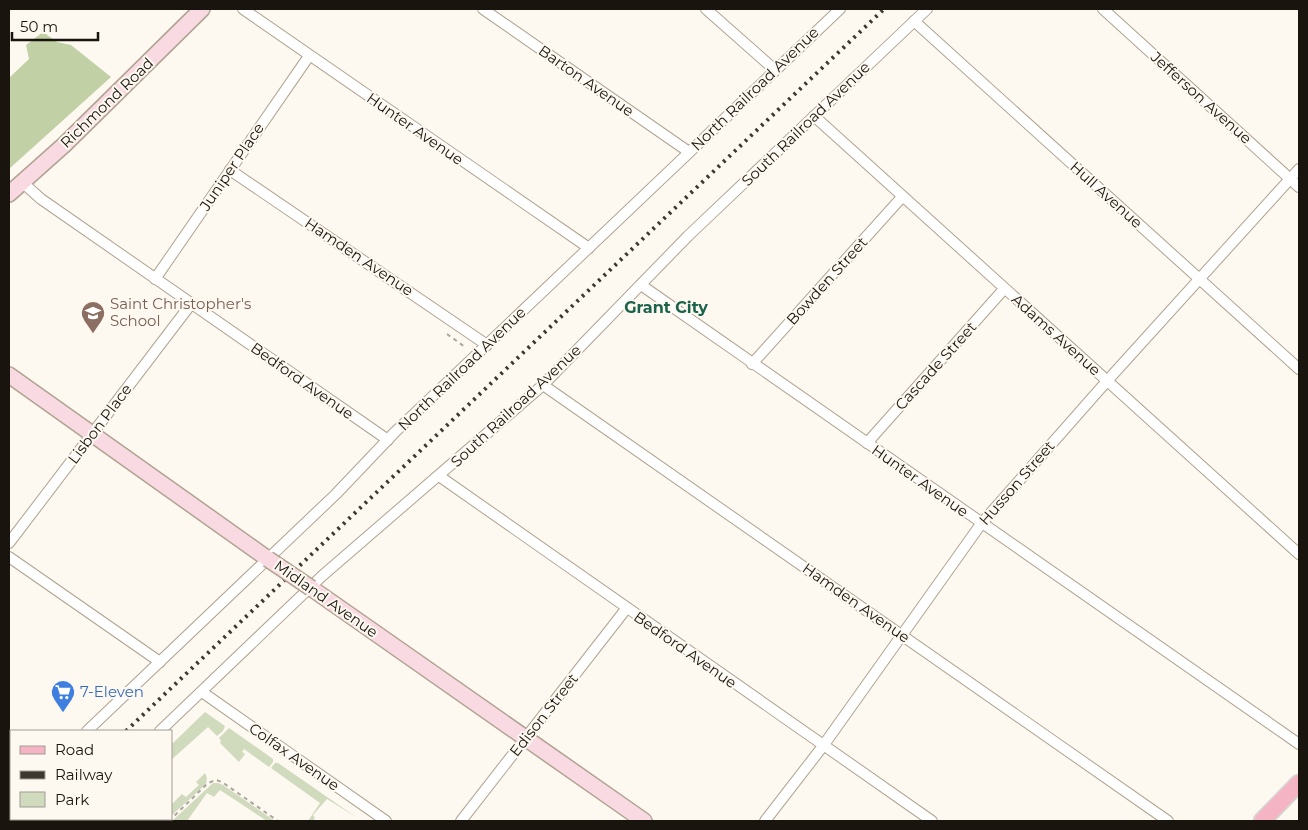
<svg xmlns="http://www.w3.org/2000/svg" width="1308" height="830" font-family="Montserrat,sans-serif">
  <style>
    .green { fill: #d0dabd }
    .forest { fill: #c2d0a5 }
    .lines { fill: none; stroke-linecap: round; stroke-linejoin: round }
    .street-casing { stroke: #b0a391; stroke-width: 12 }
    .secondary-casing { stroke: #b0a391; stroke-width: 18 }
    .primary-casing { stroke: #d6d5d4; stroke-width: 19 }
    .path { stroke: #aba69e; stroke-width: 2; stroke-dasharray: 4 4; stroke-linecap: butt }
    .street { stroke: #fff; stroke-width: 10 }
    .secondary { stroke: #fadae2; stroke-width: 15 }
    .primary { stroke: #f5b4c4; stroke-width: 16 }
    .rail { stroke: #3c3831; stroke-width: 4; stroke-dasharray: 2.5 5; stroke-linecap: butt }
    .secondary-bridge-casing { stroke: #b0a391; stroke-width: 18; stroke-linecap: butt }
    .secondary-bridge { stroke: #fadae2; stroke-width: 15 }
    .labels { text-anchor: middle; stroke-width: 4; stroke-linejoin: round; paint-order: stroke }
    .street-label { font-size: 15px; fill: #19150e; stroke: #fdf8f0 }
    .education-label { font-size: 15px; fill: #785e54; stroke: #fdf8f0; text-anchor: start }
    .shop-label { font-size: 15px; fill: #366cbe; stroke: #fdf8f0; text-anchor: start }
    .neighbourhood-label { font-size: 16px; font-weight: bold; fill: #19624b; stroke: #fdf8f0 }
  </style>
  <rect width="100%" height="100%" fill="#fdf8f0"/>
  <g class="green">
    <path d="M205,712l20,14 -2,5 -6,5 -9,-9 -37,33v-15z"/>
    <path d="M229,728l44,31v3l-4,5 -25,-18 -2,3 3,2 -6,8 -19,-19 1,-2 -2,-3z"/>
    <path d="M275,763h3l78,54 -29,-18 -14,16 2,3 -2,3h-5l12,-18 -49,-35z"/>
    <path d="M205,773l2,5 -1,6 -35,32v-11l11,-11 4,3 13,-12 -3,-3z"/>
    <path d="M213,783h5l5,2 52,36h-8l-47,-31 -6,7 -7,-4 -20,28h-15z"/>
  </g>
  <path class="forest" d="M43,32l14,10 14,3 40,32 -102,92v-91l20,-19 -3,-14z"/>
  <g class="lines">
    <g class="street-casing">
      <g id="street">
        <path d="M243,9l346,239"/>
        <path d="M483,9l206,143"/>
        <path d="M706,9l69,61"/>
        <path d="M1103,9l196,178"/>
        <path d="M914,21l385,348"/>
        <path d="M814,116l485,438"/>
        <path d="M230,170l257,175"/>
        <path d="M22,182l19,17 347,241"/>
        <path d="M155,279l154,-223"/>
        <path d="M641,285l658,459"/>
        <path d="M752,364l150,-167"/>
        <path d="M543,385l625,436"/>
        <path d="M867,443l137,-154"/>
        <path d="M439,476l493,345"/>
        <path d="M9,543l182,-239"/>
        <path d="M9,557l151,105"/>
        <path d="M202,692l184,129"/>
        <path d="M87,731l249,-237 59,-62 445,-423"/>
        <path d="M160,731l162,-155 221,-191 145,-149 239,-227"/>
        <path d="M9,802l2,-3"/>
        <path d="M75,821l2,-2"/>
        <path d="M461,821l165,-212"/>
        <path d="M765,821l58,-75 158,-222 126,-143 192,-212"/>
      </g>
    </g>
    <g class="secondary-casing">
      <g id="secondary">
        <path d="M9,194l55,-49 138,-136"/>
        <path d="M9,375l259,184"/>
        <path d="M311,588l333,233"/>
        <path d="M9,752l2,1"/>
        <path d="M106,819l3,2"/>
      </g>
    </g>
    <g class="primary-casing">
      <path id="primary" d="M1262,821l37,-38"/>
    </g>
    <g class="path">
      <path d="M447,334l18,13"/>
      <path d="M23,821l3,-2"/>
      <path d="M50,821l2,-2"/>
      <path d="M169,821l39,-38 8,-3 6,2 56,39"/>
    </g>
    <use href="#street" class="street"/>
    <use href="#secondary" class="secondary"/>
    <use href="#primary" class="primary"/>
    <g class="rail">
      <path d="M126,731l758,-722"/>
      <path d="M32,821l3,-2"/>
    </g>
    <g class="secondary-bridge-casing">
      <path id="secondary-bridge" d="M268,559l43,29"/>
    </g>
    <use href="#secondary-bridge" class="secondary-bridge"/>
  </g>
  <defs>
    <g id="school-pin" transform="scale(1.25)"><path d="M0 17L-7.5 6A9.5 9.5 0 1 1 7.5 6Z" fill="#8d6e63" stroke="#fdf8f0"/><path d="M0-5L7-2L0 1L-7-2ZM-4 1L0 2.5L4 1V4Q0 6-4 4Z" fill="#fff"/></g>
    <g id="supermarket-pin" transform="scale(1.25)"><path d="M0 17L-7.5 6A9.5 9.5 0 1 1 7.5 6Z" fill="#3f7fe0" stroke="#fdf8f0"/><path d="M-6-5.5h2.5l.6 2H6L4.5 2H-2.5L-4.4-4H-6ZM-1.5 3.2a1.3 1.3 0 1 0 .1 0ZM3 3.2a1.3 1.3 0 1 0 .1 0Z" fill="#fff"/></g>
  </defs>
  <g fill-rule="evenodd">
    <use href="#school-pin" x="93" y="313"/>
    <use href="#supermarket-pin" x="63" y="692"/>
  </g>
  <g class="labels">
    <g class="street-label">
      <text transform="translate(586 81) rotate(35)" y="5">Barton Avenue</text>
      <text transform="translate(755 89) rotate(-44)" y="5">North Railroad Avenue</text>
      <text transform="translate(1201 98) rotate(42)" y="5">Jefferson Avenue</text>
      <text transform="translate(107 103) rotate(-44)" y="5">Richmond Road</text>
      <text transform="translate(806 124) rotate(-44)" y="5">South Railroad Avenue</text>
      <text transform="translate(415 129) rotate(35)" y="5">Hunter Avenue</text>
      <text transform="translate(232 167) rotate(-56)" y="5">Juniper Place</text>
      <text transform="translate(1106 195) rotate(42)" y="5">Hull Avenue</text>
      <text transform="translate(359 257) rotate(34)" y="5">Hamden Avenue</text>
      <text transform="translate(827 281) rotate(-48)" y="5">Bowden Street</text>
      <text transform="translate(1056 335) rotate(42)" y="5">Adams Avenue</text>
      <text transform="translate(936 366) rotate(-48)" y="5">Cascade Street</text>
      <text transform="translate(462 369) rotate(-44)" y="5">North Railroad Avenue</text>
      <text transform="translate(302 381) rotate(35)" y="5">Bedford Avenue</text>
      <text transform="translate(516 406) rotate(-43)" y="5">South Railroad Avenue</text>
      <text transform="translate(100 424) rotate(-53)" y="5">Lisbon Place</text>
      <text transform="translate(920 481) rotate(35)" y="5">Hunter Avenue</text>
      <text transform="translate(1017 483) rotate(-49)" y="5">Husson Street</text>
      <text transform="translate(326 599) rotate(35)" y="5">Midland Avenue</text>
      <text transform="translate(856 603) rotate(35)" y="5">Hamden Avenue</text>
      <text transform="translate(685 650) rotate(35)" y="5">Bedford Avenue</text>
      <text transform="translate(544 715) rotate(-52)" y="5">Edison Street</text>
      <text transform="translate(294 757) rotate(35)" y="5">Colfax Avenue</text>
    </g>
    <g class="education-label">
      <text x="110" y="309">Saint Christopher's<tspan x="110" dy="17">School</tspan></text>
    </g>
    <g class="shop-label">
      <text x="80" y="697">7-Eleven</text>
    </g>
    <g class="neighbourhood-label">
      <text x="666" y="313">Grant City</text>
    </g>
  </g>
  <rect width="1308" height="830" fill="none" stroke="#19150e" stroke-width="20"/>
  <rect x="10" y="730" width="162" height="90" fill="#fdf8f0" stroke="#a29d96"/>
  <rect x="20" y="746" width="25" height="8" fill="#f5b4c4" stroke="#a29d96"/>
  <text x="55" y="755" font-size="15" fill="#19150e">Road</text>
  <rect x="20" y="771" width="25" height="8" fill="#3c3831" stroke="#a29d96"/>
  <text x="55" y="780" font-size="15" fill="#19150e">Railway</text>
  <rect x="20" y="792" width="25" height="15" fill="#d0dabd" stroke="#a29d96"/>
  <text x="55" y="805" font-size="15" fill="#19150e">Park</text>
  <path d="M12 32v8h86v-8" fill="none" stroke="#19150e" stroke-width="2.5"/>
  <text x="20" y="32" font-size="15" fill="#19150e" stroke="#fdf8f0" stroke-width="4" paint-order="stroke">50 m</text>
</svg>
